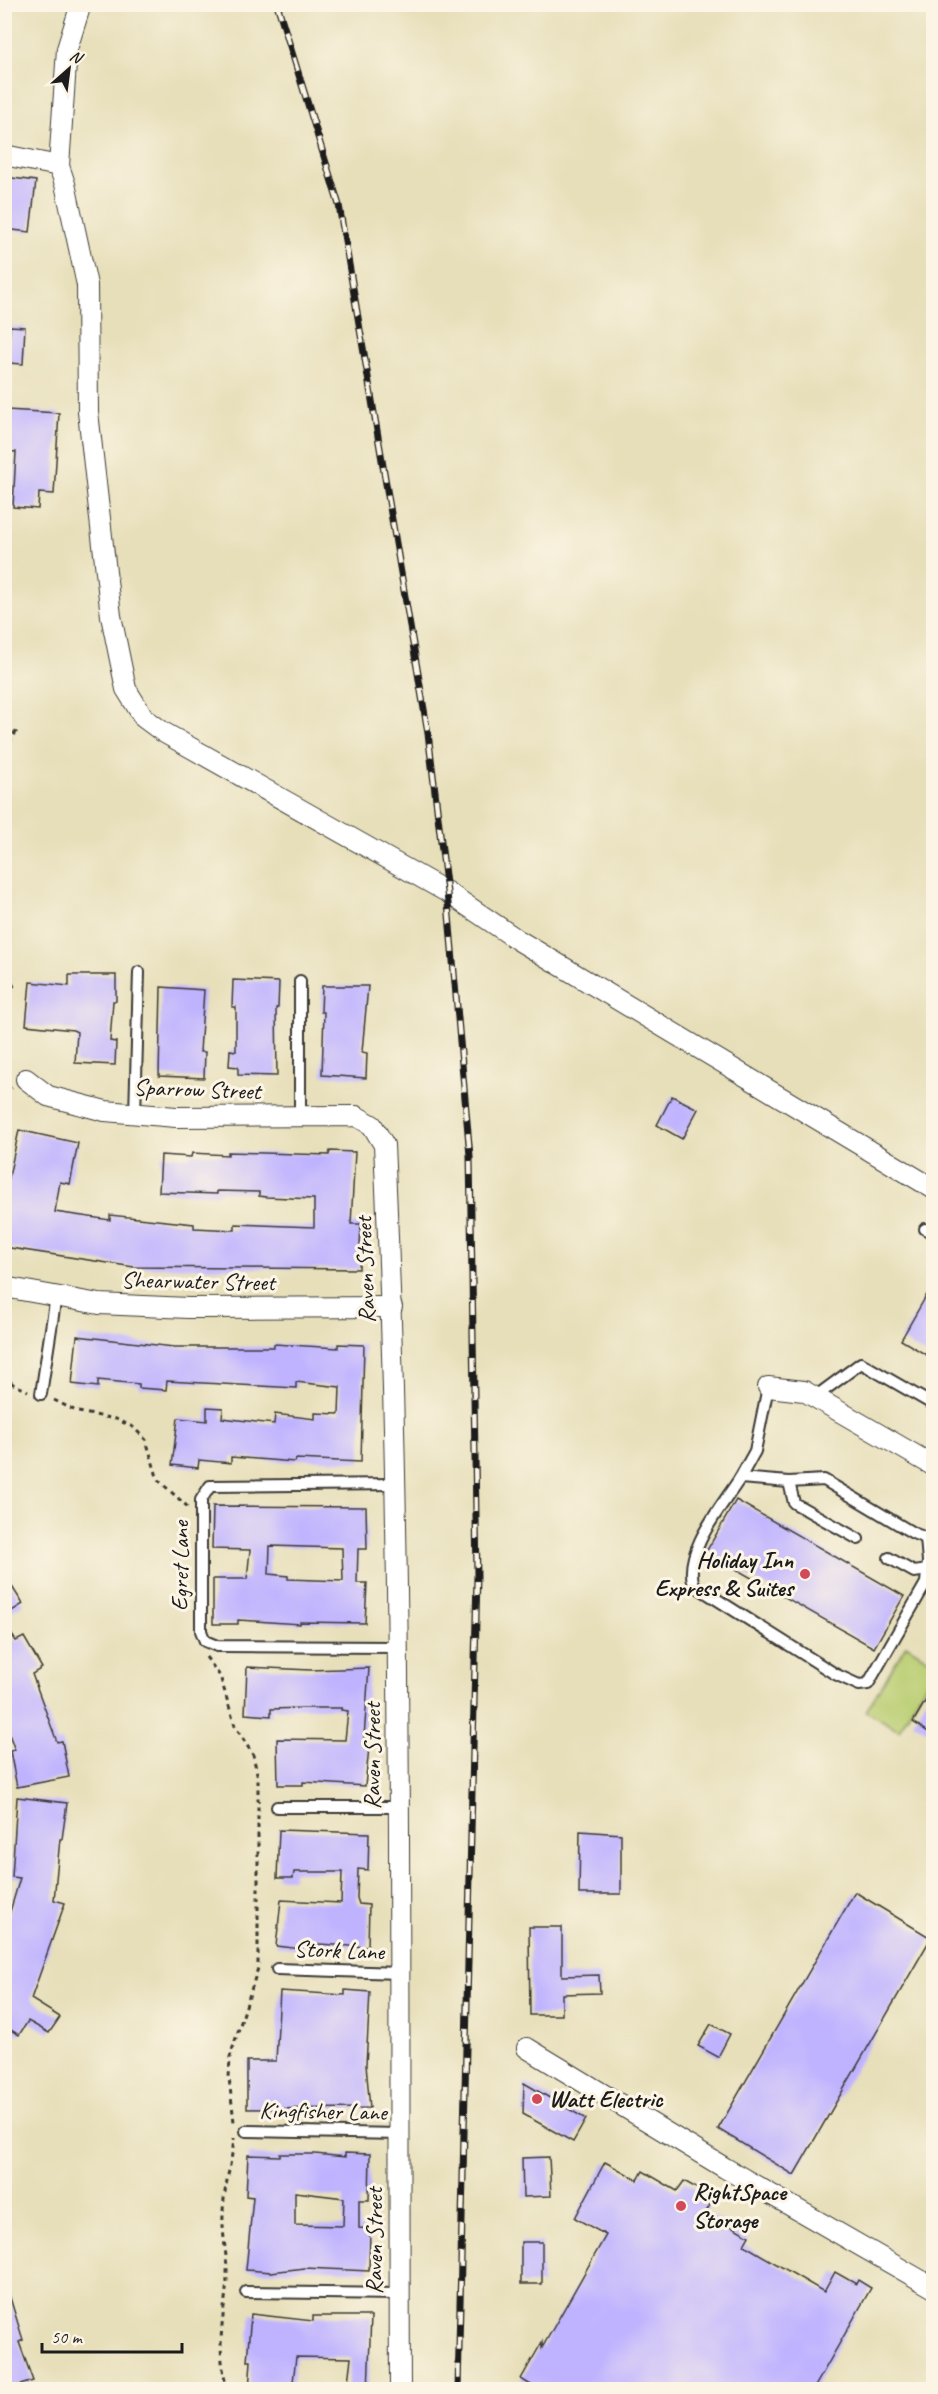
<svg xmlns="http://www.w3.org/2000/svg" width="938" height="2394" font-family="Caveat,sans-serif">
  <style>
    .green { fill: #b9cd71; stroke: #6a7446; stroke-width: 1.5 }
    .building { fill: #bfb3ff; fill-rule: evenodd }
    .lines { fill: none; stroke-linecap: round; stroke-linejoin: round }
    .lane-casing { stroke: #3a3934; stroke-width: 14 }
    .street-casing { stroke: #3a3934; stroke-width: 22 }
    .path { stroke: #3a3934; stroke-width: 3; stroke-dasharray: 4.5 4.5; stroke-linecap: butt }
    .lane { stroke: #fff; stroke-width: 10 }
    .street { stroke: #fff; stroke-width: 20 }
    .rail-casing { stroke: #1c1c1c; stroke-width: 7 }
    .rail { stroke: #fcf5e5; stroke-width: 4.5; stroke-dasharray: 14; stroke-linecap: butt }
    .poi-dot { fill: #d1495b; stroke: #fcf5e5; stroke-width: 2 }
    .labels { text-anchor: middle; stroke-width: 6; stroke-linejoin: round; paint-order: stroke }
    .street-label { font-size: 24px; fill: #1c1c1c; stroke: #fcf5e5 }
    .poi-label { font-size: 24px; font-weight: bold; fill: #1c1c1c; stroke: #fcf5e5; text-anchor: start }
  </style>
  <rect width="100%" height="100%" fill="#fcf5e5"/>
  <filter id="ink" filterUnits="userSpaceOnUse"><feTurbulence type="fractalNoise" baseFrequency=".0167" numOctaves="2"/><feDisplacementMap in="SourceGraphic" scale="12" xChannelSelector="R" yChannelSelector="G"/><feConvolveMatrix kernelMatrix="1 2 1 2 8 2 1 2 1" color-interpolation-filters="sRGB"/></filter>
  <filter id="wash" filterUnits="userSpaceOnUse"><feTurbulence type="fractalNoise" baseFrequency=".008" numOctaves="4" result="noise"/><feDisplacementMap in="SourceGraphic" scale="24" xChannelSelector="R" yChannelSelector="G"/><feGaussianBlur stdDeviation="1.35" result="paint"/><feColorMatrix in="noise" values="0 0 0 0 0 0 0 0 0 0 0 0 0 0 0 0 0 1.4 0 .05"/><feComposite in="paint" operator="in"/></filter>
  <g filter="url(#wash)">
    <rect width="100%" height="100%" fill="#e7dfba"/>
    <path class="green" d="M906,1645l27,17v10l-34,58 -33,-19z"/>
    <g id="blocks">
      <g class="building">
        <path d="M4,177l32,4 -6,51 -26,-3z"/>
        <path d="M10,326l15,1 -2,37 -15,-1z"/>
        <path d="M6,410l53,3 -5,81 -15,-1 -1,16 -25,-2 3,-55 -12,-1z"/>
        <path d="M69,975h47v26h-3l-3,40 6,1 -1,23 -40,-2 2,-31 -4,-2 -47,-5 4,-43 39,4z"/>
        <path d="M233,980l46,2 -1,26h-2l1,68 -39,-1v-8l-9,-1 1,-16 6,1v-44h-4z"/>
        <path d="M322,986h46l-6,66 5,1 -1,25 -44,-3 2,-63h-3z"/>
        <path d="M161,987l43,3 -4,62h5l-1,26 -45,-2z"/>
        <path d="M672,1096l26,13 -16,30 -25,-14z"/>
        <path d="M19,1130l59,13 -8,41 -10,-2 -5,30 55,8v-5l84,9v4l41,2v-6l79,3v-28l-48,-2 -7,-1v-4l-42,-1v3l-58,-2 2,-37 30,2 1,-4 36,2v-3l101,3 1,-4 25,1 -4,72h10l-2,45 -225,-2 -130,-20v-47z"/>
        <path d="M933,1284v75l-32,-19z"/>
        <path d="M77,1336l97,11h100v-3l64,4v-4l26,1 -3,117 -65,-3 -1,3 -64,-5v6l-32,-3 -1,8 -26,-3 6,-47 29,3v-14l16,1 -1,10 52,6 1,-10 40,5v-6l24,1 1,-27 -44,-5v6l-129,-7 -1,9 -27,-2v-4l-41,-4v7l-26,-3z"/>
        <path d="M736,1500l168,96 -30,52 -168,-96z"/>
        <path d="M213,1506l153,1 1,42h-9l-1,34h10l-2,40 -65,-1v2l-62,-4v4h-25v-45h34l3,-29 -38,-1zM270,1546l72,2 1,33 -55,-2v-3l-19,-2z"/>
        <path d="M4,1574l19,30 -19,12z"/>
        <path d="M4,1623l12,18 8,-4 18,31 -10,6 25,68 5,-1 7,36 -52,10 -7,-36 5,-1 -11,-29z"/>
        <path d="M247,1667l63,3 59,-2 -5,70h6l-5,48 -62,-4v3h-25l-1,-46 68,1 3,-29 -7,-1 1,-2h-39l-32,1v7l-26,-2z"/>
        <path d="M933,1688v47l-20,-13z"/>
        <path d="M17,1797l50,6 -5,36h-2l-6,61 11,3 -34,96 29,18 -11,16 -21,-12 -9,14 -15,-9v-94l16,-54 -8,-1z"/>
        <path d="M279,1830l90,3 -1,37 -10,-1 -1,29 2,6 10,1 -1,42 -66,-4v6l-26,-3 5,-46 60,3 1,-31h-48l-1,6h-16z"/>
        <path d="M580,1831l41,3v60h-42z"/>
        <path d="M855,1892l76,46 -137,237 -76,-46z"/>
        <path d="M529,1927h33v49l37,-1 1,18 -38,1v21h-32z"/>
        <path d="M345,1990l25,2 -4,73 4,43 -123,1v-48h29l4,-70 65,4z"/>
        <path d="M711,2024l19,10 -12,23 -20,-11z"/>
        <path d="M524,2083l62,36 -13,23 -50,-28z"/>
        <path d="M345,2153l25,1 -1,46h-10v28l11,1 -1,42 -64,-3 -34,4 -25,-2 7,-73 -7,-1 2,-41 32,1v-2h35l30,3zM295,2192l49,6 -1,28 -48,-1z"/>
        <path d="M549,2157l2,39 -28,1 -1,-39z"/>
        <path d="M605,2162l33,18 5,-9 34,20 7,-10 16,9 -2,5 13,8 -5,9 43,24 -5,9 80,47 11,-20 21,12 2,-4 13,8 -58,102h-274l-18,-11 21,-37v6l64,-113 -31,-17z"/>
        <rect x="521" y="2242" width="21" height="42"/>
        <path d="M8,2291l15,49 -4,2 14,39 -29,9v-98z"/>
        <path d="M251,2314l62,7v-5h58l-3,74h-21l4,-32 -55,-1 -4,33h-43l2,-29h-4z"/>
      </g>
    </g>
  </g>
  <g filter="url(#ink)">
    <use href="#blocks" fill-opacity="0" stroke="#3a3934" stroke-width="1.5"/>
    <g class="lines">
      <g class="lane-casing">
        <g id="lane">
          <path d="M300,981v136"/>
          <path d="M135,1114l4,-142"/>
          <path d="M925,1229l9,5"/>
          <path d="M41,1394l15,-98"/>
          <path d="M815,1397l46,-34 73,42"/>
          <path d="M740,1478l15,-27 13,-64"/>
          <path d="M789,1482l5,21 64,36"/>
          <path d="M396,1484l-186,2 -9,14v131l4,10 12,5 180,1"/>
          <path d="M926,1538l2,23 -2,22 -58,101 -9,1 -24,-11 -141,-89c-12,-33 29,-80 46,-107l49,4 35,-2 89,53 13,5 8,-1"/>
          <path d="M889,1558l25,14 14,-2"/>
          <path d="M277,1807h121"/>
          <path d="M277,1969l122,4"/>
          <path d="M246,2131l154,3"/>
          <path d="M246,2292l154,2"/>
        </g>
      </g>
      <g class="street-casing">
        <g id="street">
          <path d="M81,4l-14,45 -8,117 6,18 22,101 1,127 23,204 15,73 18,29 19,14 284,160 71,48 416,249"/>
          <path d="M4,155l55,11"/>
          <path d="M26,1079l22,17 57,15 71,6 180,-1 16,9 12,20c20,415 14,830 16,1245"/>
          <path d="M4,1287l95,17 89,4 204,-1"/>
          <path d="M768,1387l36,4 130,75"/>
          <path d="M527,2048l198,120 209,120"/>
        </g>
      </g>
      <g class="path">
        <path d="M4,732l11,1"/>
        <path d="M4,750l15,-22"/>
        <path d="M4,967l11,22"/>
        <path d="M4,1093l8,-5"/>
        <path d="M4,1376l9,8 15,7"/>
        <path d="M54,1400l24,12 38,7 17,8 13,13 12,40 30,27"/>
        <path d="M206,1657l14,19 15,50 18,29 5,23v190l-28,89 -1,21 5,44"/>
        <path d="M227,2390c-11,-48 -4,-64 0,-110 1,-22 -5,-43 -4,-65 0,-26 9,-51 11,-77"/>
      </g>
      <use href="#lane" class="lane"/>
      <use href="#street" class="street"/>
      <g class="rail-casing">
        <path id="rail" d="M277,4l62,201 89,528 19,159 23,264 7,420 -19,814"/>
      </g>
      <use href="#rail" class="rail"/>
    </g>
  </g>
  <g class="poi-dot">
    <circle cx="805" cy="1574" r="6"/>
    <circle cx="537" cy="2099" r="6"/>
    <circle cx="681" cy="2206" r="6"/>
  </g>
  <g class="labels">
    <g class="street-label">
      <text transform="translate(197 1089) rotate(2)" y="8">Sparrow Street</text>
      <text transform="translate(365 1270) rotate(-92)" y="8">Raven Street</text>
      <text transform="translate(198 1281) rotate(1)" y="8">Shearwater Street</text>
      <text transform="translate(180 1566) rotate(-90)" y="8">Egret Lane</text>
      <text transform="translate(372 1756) rotate(-90)" y="8">Raven Street</text>
      <text transform="translate(339 1950) rotate(2)" y="8">Stork Lane</text>
      <text transform="translate(323 2111) rotate(1)" y="8">Kingfisher Lane</text>
      <text transform="translate(374 2241) rotate(-90)" y="8">Raven Street</text>
    </g>
    <g class="poi-label">
      <text x="793" y="1568" text-anchor="end">Holiday Inn<tspan x="793" dy="28">Express &amp; Suites</tspan></text>
      <text x="549" y="2107">Watt Electric</text>
      <text x="693" y="2200">RightSpace<tspan x="693" dy="28">Storage</tspan></text>
    </g>
  </g>
  <rect width="938" height="2394" fill="none" stroke="#fcf5e5" stroke-width="24"/>
  <g transform="translate(69 69) rotate(28)" stroke="#fcf5e5" stroke-width="4.5" paint-order="stroke">
  <path d="M0-4.5L10 22L0 15L-10 22Z" fill="#1c1c1c"/>
  <text y="-9" font-size="16" font-weight="bold" text-anchor="middle" fill="#1c1c1c">N</text>
  </g>
  <path d="M42 2343v9h140v-9" fill="none" stroke="#1c1c1c" stroke-width="3"/>
  <text x="51" y="2343" font-size="18" fill="#1c1c1c" stroke="#fcf5e5" stroke-width="4.5" paint-order="stroke">50 m</text>
</svg>
